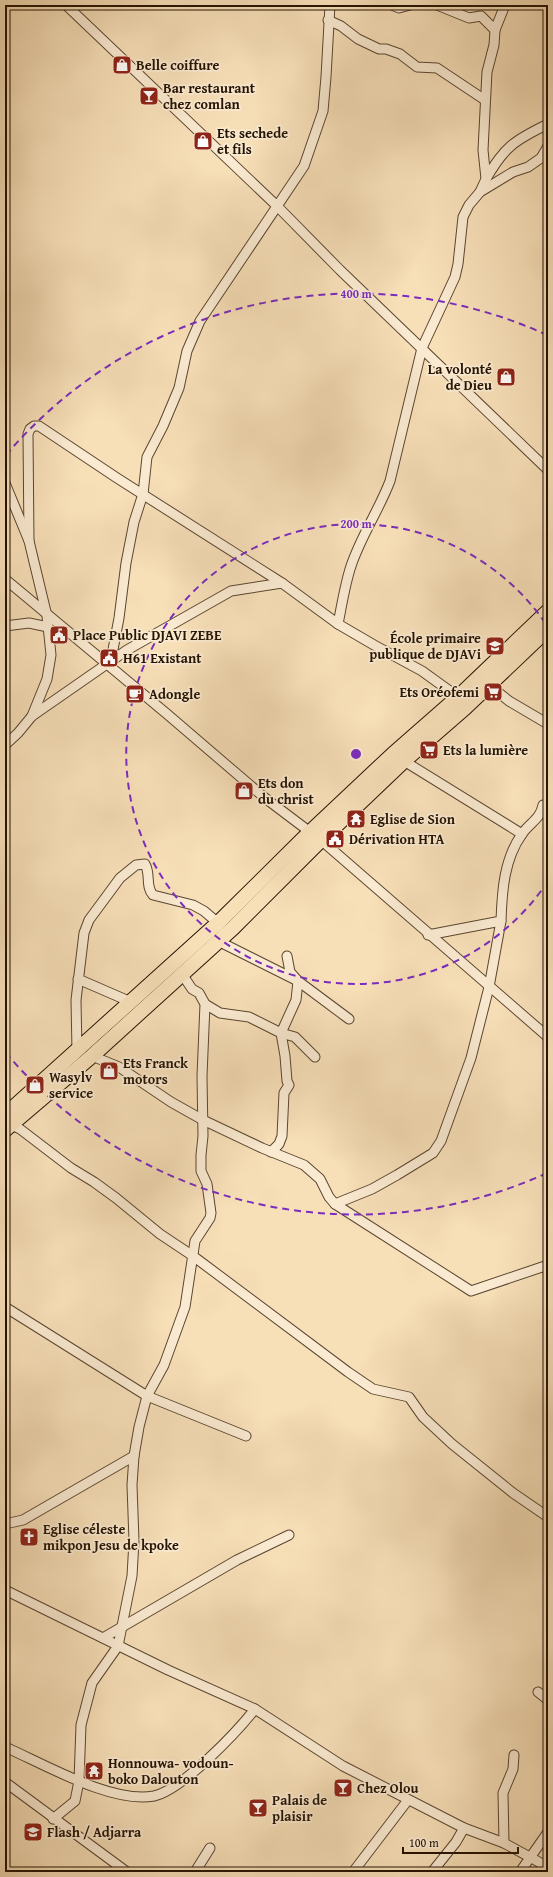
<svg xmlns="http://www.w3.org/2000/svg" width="553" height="1877" font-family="'Gentium Book Plus',serif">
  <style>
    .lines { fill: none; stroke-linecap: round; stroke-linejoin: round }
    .street-casing { stroke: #5a4630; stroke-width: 11 }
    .primary-casing { stroke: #251302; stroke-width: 16 }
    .street { stroke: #faead1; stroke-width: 9 }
    .primary { stroke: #f7dfb8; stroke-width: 14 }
    .ring { fill: none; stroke: #7b2cbf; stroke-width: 2; stroke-dasharray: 7 5 }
    .labels { text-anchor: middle; stroke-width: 3.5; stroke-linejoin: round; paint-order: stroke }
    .poi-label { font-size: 14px; font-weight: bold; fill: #251302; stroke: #faead1; text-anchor: start }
    .centre { fill: #7b2cbf; stroke: #faead1; stroke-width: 2 }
    .ring-label { font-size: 12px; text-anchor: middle; font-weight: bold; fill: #7b2cbf; stroke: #faead1; stroke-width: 3.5; stroke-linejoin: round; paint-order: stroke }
  </style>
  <rect width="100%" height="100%" fill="#f7dfb8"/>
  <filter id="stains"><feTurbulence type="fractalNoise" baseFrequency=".005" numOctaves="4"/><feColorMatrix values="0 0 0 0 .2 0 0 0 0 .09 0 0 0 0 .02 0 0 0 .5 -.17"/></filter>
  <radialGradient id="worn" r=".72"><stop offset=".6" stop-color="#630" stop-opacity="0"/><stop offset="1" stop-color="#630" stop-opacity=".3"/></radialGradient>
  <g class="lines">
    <g class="street-casing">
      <g id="street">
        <path d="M66,5l211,201 63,64 208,200"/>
        <path d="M392,5l7,3 11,-3"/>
        <path d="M437,5l32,13 12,-2 14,14"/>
        <path d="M328,20l13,6 17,13 21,10h7l14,5 17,13 20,1 48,32"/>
        <path d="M486,179c18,-32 29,-39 62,-55"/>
        <path d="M480,192l33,-20 15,-5 13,-9 7,-12"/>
        <path d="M5,483l24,58 18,75 4,39 -4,24 -15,37"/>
        <path d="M29,541l-1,-107 2,-5 4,-3h5l78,52 165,105 56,41 36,21 48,26 36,26"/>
        <path d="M5,579l162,135 98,84 45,34"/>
        <path d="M338,624c4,-20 7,-40 13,-58 10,-30 28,-56 39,-85l32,-133 33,-71 3,-13 5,-47 6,-12 11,-13 6,-13 -3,-29 4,-78 7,-27 1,-15 10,-25"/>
        <path d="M5,626l24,-3 19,4"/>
        <path d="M111,660l8,-42 7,-55 8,-41 9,-28 4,-37 16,-31 16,-38 8,-37 13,-30 104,-155 19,-55 3,-34 4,-72"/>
        <path d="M489,685l20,16 39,23"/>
        <path d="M5,745l13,-12 14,-17 95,-66 104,-59 51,-8"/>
        <path d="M404,761l118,73"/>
        <path d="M321,840l227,197"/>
        <path d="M501,921c1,-30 3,-62 21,-87 8,-12 18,-14 21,-29"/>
        <path d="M218,941l80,40 51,38"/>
        <path d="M78,979l53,23"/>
        <path d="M205,1004l15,9 29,4 32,16 14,4 20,20"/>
        <path d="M77,1051l-1,-51 8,-67 5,-13 31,-42 16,-13 9,-1c6,10 0,22 8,31l40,10 11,6 14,12"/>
        <path d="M92,1056l27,11 52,35 32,18 59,28 42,17 16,14 9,18 6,7 37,-15 25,-14 36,-22 8,-12 30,-83 18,-71 12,-66 -73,14"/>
        <path d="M11,1125l9,4 51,39 23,14 22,16 44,36 33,22 155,116 25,17 36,8 14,20 29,27 61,49 35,24"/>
        <path d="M271,1152l8,-8 3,-8 2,-43 5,-8 -2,-4 -2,-25 -4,-23 15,-33 2,-19 -8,-9 -3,-16"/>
        <path d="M335,1204l136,87 77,-26"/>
        <path d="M5,1307l142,89 99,40"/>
        <path d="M5,1524l18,-4 111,-64"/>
        <path d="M5,1590l163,80 87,39 88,57 121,62 40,15 44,24"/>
        <path d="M103,1638l134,-78 52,-25"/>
        <path d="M538,1692l10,8"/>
        <path d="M5,1747c39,17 107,57 149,49 28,-6 83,-64 101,-87"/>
        <path d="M5,1782l122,90"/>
        <path d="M53,1819l22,-18 4,-20 2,-56 11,-42 26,-37 14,-70 2,-35 -2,-56 2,-29 5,-29 8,-31 17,-31 21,-58 10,-66 15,-23 1,-5 -4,-29 -6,-13v-16l2,-19 -1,-60 3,-72 -6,-11 -7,-4 -10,-15"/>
        <path d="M504,1843l-1,-50 10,-24 1,-14"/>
        <path d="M195,1872l15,-24"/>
        <path d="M353,1872l55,-72"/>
        <path d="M432,1872l24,-30 8,-14"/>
        <path d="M520,1872l28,-40"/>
      </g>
    </g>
    <g class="primary-casing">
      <g id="primary">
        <path d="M5,1115l213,-192 92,-91 83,-78 65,-57 90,-86"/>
        <path d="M5,1130l87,-74 141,-128 86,-86 85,-81 61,-53 83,-79"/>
      </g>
    </g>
    <use href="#street" class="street"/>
    <use href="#primary" class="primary"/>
  </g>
  <g class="ring">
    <path d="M548 881A230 230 0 1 1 548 627"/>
    <path d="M547 1173A460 460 0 0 1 6 1053M6 455A460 460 0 0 1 547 335"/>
  </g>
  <defs>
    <g id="shop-square" transform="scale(1)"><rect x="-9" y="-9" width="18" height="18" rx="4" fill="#8f2418" stroke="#faead1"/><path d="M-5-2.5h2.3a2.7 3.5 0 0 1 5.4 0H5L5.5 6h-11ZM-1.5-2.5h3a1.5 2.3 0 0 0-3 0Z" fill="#fff"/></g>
    <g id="bar-square" transform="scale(1)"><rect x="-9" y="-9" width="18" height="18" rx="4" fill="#8f2418" stroke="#faead1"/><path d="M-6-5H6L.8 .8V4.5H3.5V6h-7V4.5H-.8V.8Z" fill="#fff"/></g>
    <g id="civic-square" transform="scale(1)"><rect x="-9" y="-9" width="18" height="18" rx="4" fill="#8f2418" stroke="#faead1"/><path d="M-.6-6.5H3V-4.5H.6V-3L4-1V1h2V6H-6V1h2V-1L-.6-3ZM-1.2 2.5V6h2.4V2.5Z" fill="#fff"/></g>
    <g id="school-square" transform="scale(1)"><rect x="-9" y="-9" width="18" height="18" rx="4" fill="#8f2418" stroke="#faead1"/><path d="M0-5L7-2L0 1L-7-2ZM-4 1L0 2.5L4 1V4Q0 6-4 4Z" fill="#fff"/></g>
    <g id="supermarket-square" transform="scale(1)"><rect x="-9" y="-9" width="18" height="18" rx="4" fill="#8f2418" stroke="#faead1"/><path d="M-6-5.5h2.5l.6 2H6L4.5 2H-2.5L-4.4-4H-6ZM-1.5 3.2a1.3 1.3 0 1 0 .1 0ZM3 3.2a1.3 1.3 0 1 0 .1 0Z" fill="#fff"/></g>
    <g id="cafe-square" transform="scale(1)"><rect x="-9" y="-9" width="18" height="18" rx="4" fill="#8f2418" stroke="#faead1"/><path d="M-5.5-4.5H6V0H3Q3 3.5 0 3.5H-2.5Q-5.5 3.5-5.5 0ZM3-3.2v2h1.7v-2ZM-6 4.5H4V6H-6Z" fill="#fff"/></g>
    <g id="temple-square" transform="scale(1)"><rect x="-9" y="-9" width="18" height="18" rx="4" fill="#8f2418" stroke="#faead1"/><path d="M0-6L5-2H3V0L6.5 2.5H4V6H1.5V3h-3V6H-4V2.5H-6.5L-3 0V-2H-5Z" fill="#fff"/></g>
    <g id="church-square" transform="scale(1)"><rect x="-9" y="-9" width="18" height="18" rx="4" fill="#8f2418" stroke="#faead1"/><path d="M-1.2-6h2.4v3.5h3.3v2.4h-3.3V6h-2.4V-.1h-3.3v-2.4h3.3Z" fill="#fff"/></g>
    <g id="university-square" transform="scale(1)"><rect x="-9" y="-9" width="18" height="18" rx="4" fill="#8f2418" stroke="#faead1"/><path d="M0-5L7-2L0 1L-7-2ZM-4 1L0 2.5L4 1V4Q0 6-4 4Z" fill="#fff"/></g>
  </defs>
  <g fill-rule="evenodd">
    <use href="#shop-square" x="122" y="65"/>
    <use href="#bar-square" x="149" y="96"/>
    <use href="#shop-square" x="203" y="141"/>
    <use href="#shop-square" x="506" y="377"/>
    <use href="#civic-square" x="59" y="635"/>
    <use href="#school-square" x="495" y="646"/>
    <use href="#civic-square" x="109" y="658"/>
    <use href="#supermarket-square" x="493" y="692"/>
    <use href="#cafe-square" x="135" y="694"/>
    <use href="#supermarket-square" x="429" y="750"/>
    <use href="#shop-square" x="244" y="791"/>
    <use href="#temple-square" x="356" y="819"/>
    <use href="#civic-square" x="335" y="839"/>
    <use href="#shop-square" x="109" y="1071"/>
    <use href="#shop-square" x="35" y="1085"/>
    <use href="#church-square" x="29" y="1537"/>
    <use href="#temple-square" x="94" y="1771"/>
    <use href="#bar-square" x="343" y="1788"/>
    <use href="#bar-square" x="258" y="1808"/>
    <use href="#university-square" x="33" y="1832"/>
  </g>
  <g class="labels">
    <g class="poi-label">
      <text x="136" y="70">Belle coiffure</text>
      <text x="163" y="93">Bar restaurant<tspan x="163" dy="16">chez comlan</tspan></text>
      <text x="217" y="138">Ets sechede<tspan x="217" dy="16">et fils</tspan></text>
      <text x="492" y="374" text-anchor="end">La volonté<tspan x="492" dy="16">de Dieu</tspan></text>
      <text x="73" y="640">Place Public DJAVI ZEBE</text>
      <text x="481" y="643" text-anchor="end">École primaire<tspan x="481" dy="16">publique de DJAVi</tspan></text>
      <text x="123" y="663">H61 Existant</text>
      <text x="479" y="697" text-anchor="end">Ets Oréofemi</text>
      <text x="149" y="699">Adongle</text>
      <text x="443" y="755">Ets la lumière</text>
      <text x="258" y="788">Ets don<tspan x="258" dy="16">du christ</tspan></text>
      <text x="370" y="824">Eglise de Sion</text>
      <text x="349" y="844">Dérivation HTA</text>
      <text x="123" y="1068">Ets Franck<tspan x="123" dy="16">motors</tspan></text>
      <text x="49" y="1082">Wasylv<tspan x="49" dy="16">service</tspan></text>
      <text x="43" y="1534">Eglise céleste<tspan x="43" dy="16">mikpon Jesu de kpoke</tspan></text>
      <text x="108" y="1768">Honnouwa- vodoun-<tspan x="108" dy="16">boko Dalouton</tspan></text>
      <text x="357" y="1793">Chez Olou</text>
      <text x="272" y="1805">Palais de<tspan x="272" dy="16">plaisir</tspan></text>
      <text x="47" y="1837">Flash / Adjarra</text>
    </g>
  </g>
  <circle cx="356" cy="754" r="6" class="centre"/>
  <g class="ring-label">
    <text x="356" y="298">400 m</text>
    <text x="356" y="528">200 m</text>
  </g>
  <rect width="553" height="1877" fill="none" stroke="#f7dfb8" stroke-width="20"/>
  <rect x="6" y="6" width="541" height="1865" fill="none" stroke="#251302" stroke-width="2"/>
  <rect x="10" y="10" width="533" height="1857" fill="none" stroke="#251302"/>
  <path d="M403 1847v6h115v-6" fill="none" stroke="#251302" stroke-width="2"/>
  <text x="409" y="1847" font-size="12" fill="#251302" stroke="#faead1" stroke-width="3" paint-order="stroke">100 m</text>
  <rect width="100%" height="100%" filter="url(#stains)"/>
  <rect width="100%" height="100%" fill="url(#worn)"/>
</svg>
